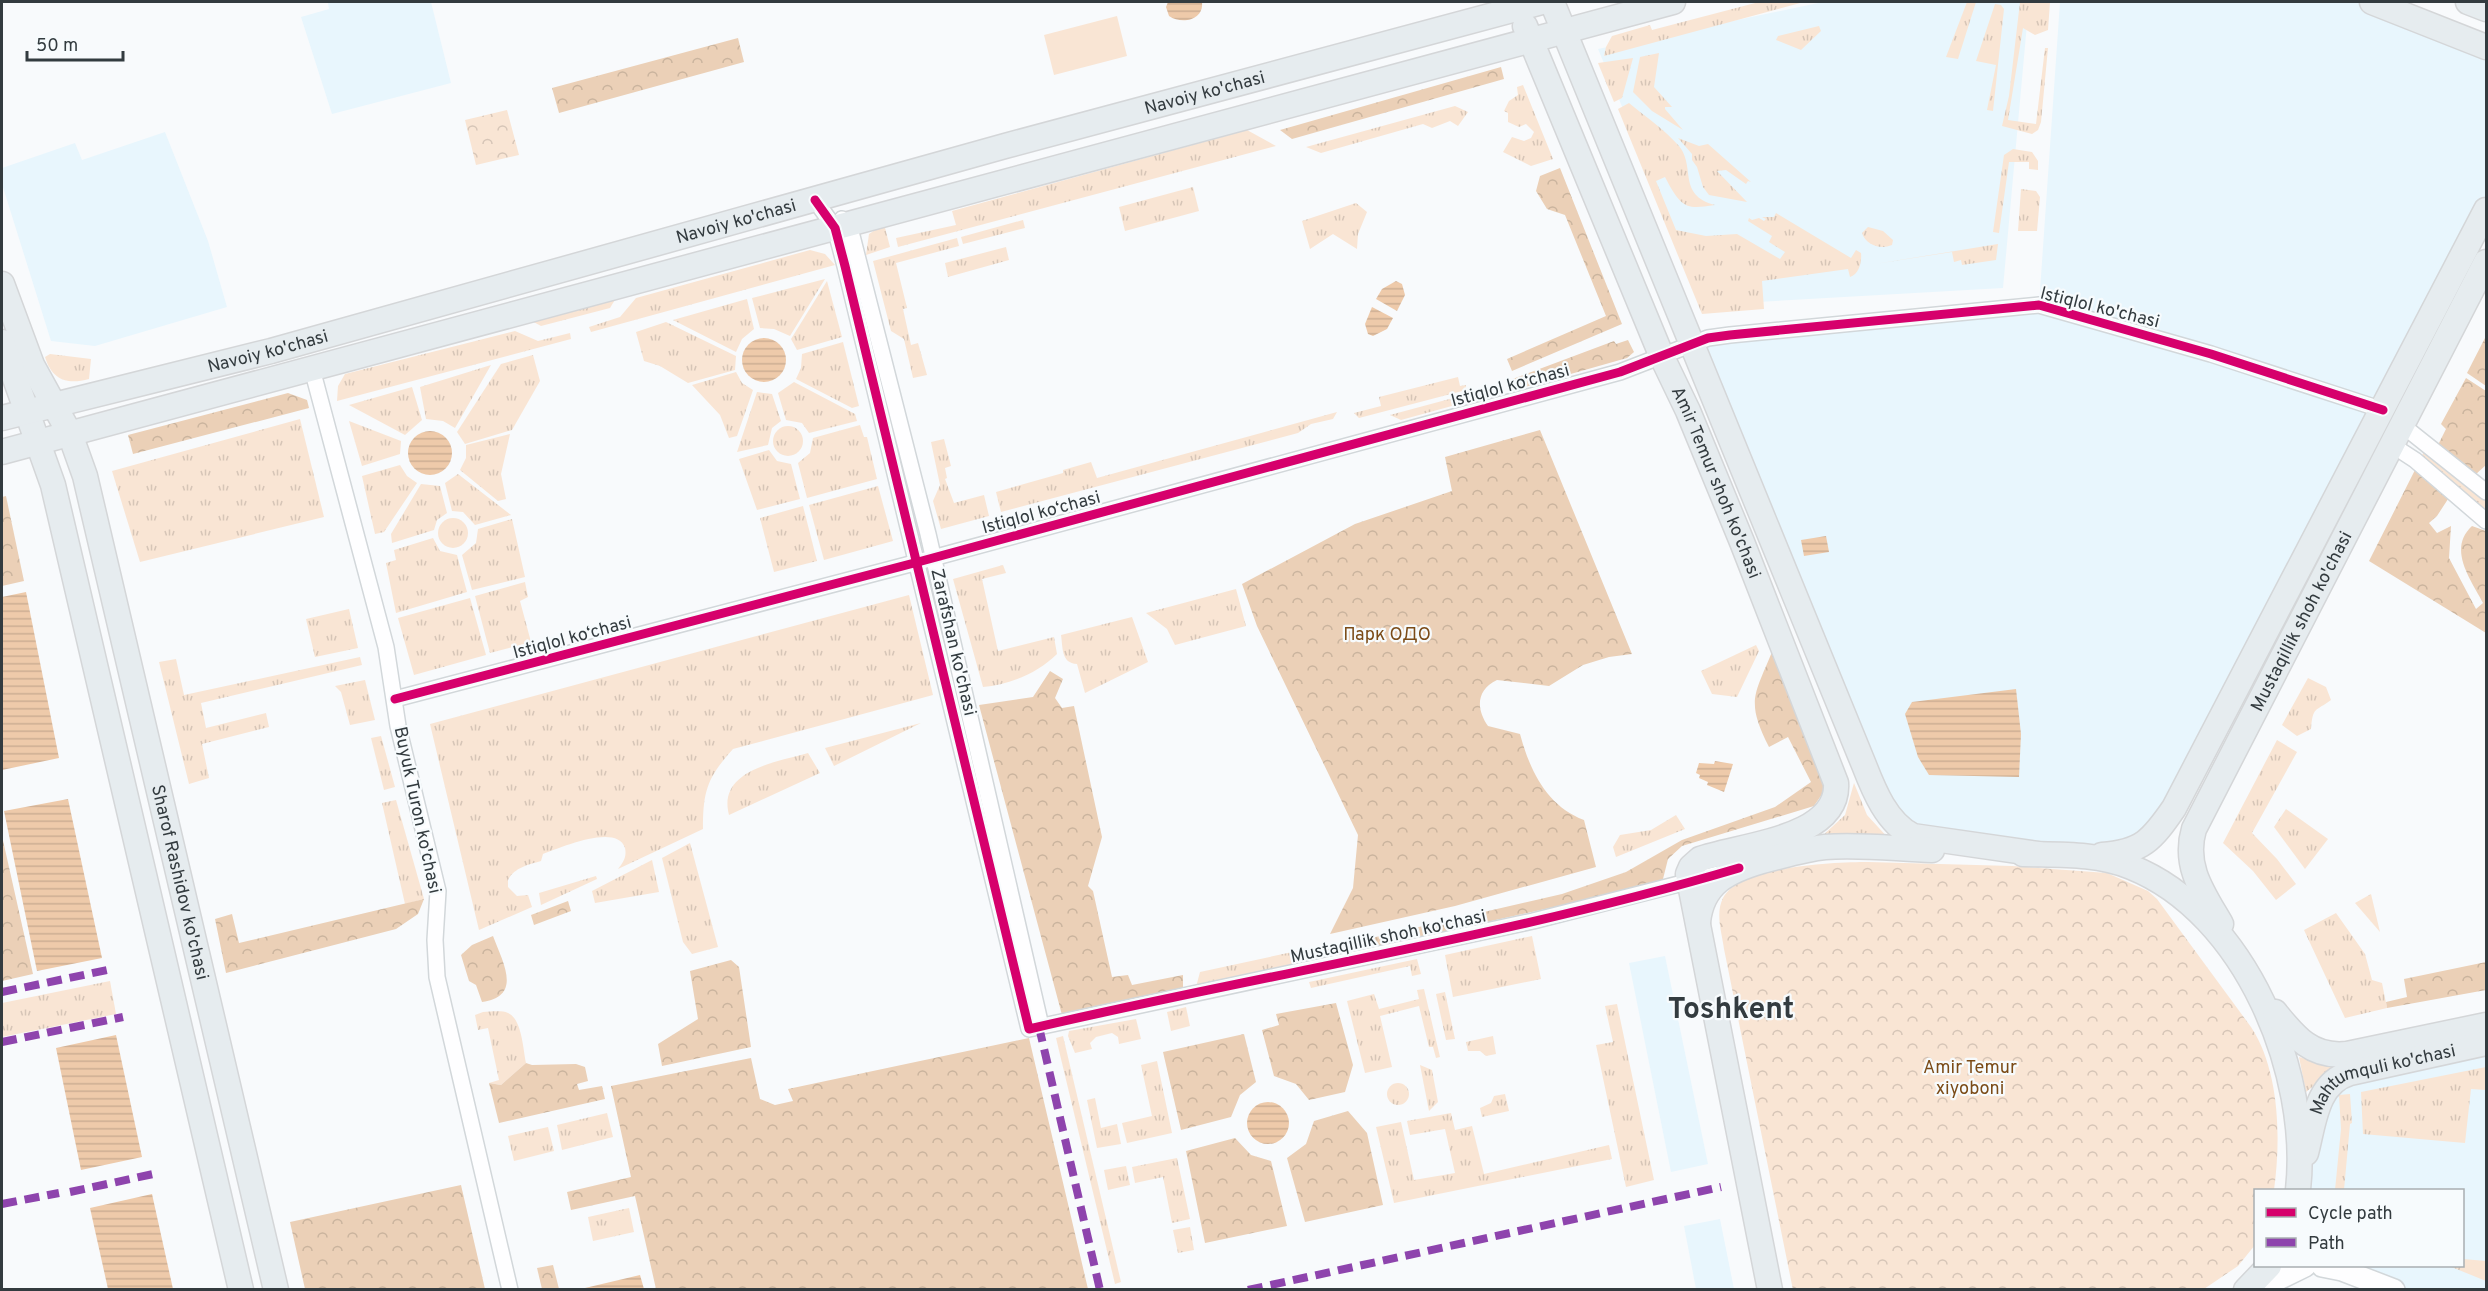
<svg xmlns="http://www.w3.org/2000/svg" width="2488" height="1291" font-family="Overpass,sans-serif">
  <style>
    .built { fill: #e8f6fd }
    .grass { fill: url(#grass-tufts) }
    .forest { fill: url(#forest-crowns) }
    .park { fill: url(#park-crowns) }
    .pitch { fill: #f9e5d4 }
    .water { fill: url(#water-rules) }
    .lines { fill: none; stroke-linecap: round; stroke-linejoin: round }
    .street-casing { stroke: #d2d7da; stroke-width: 18 }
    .secondary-casing { stroke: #d2d7da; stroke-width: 24 }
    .primary-casing { stroke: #d4d6d8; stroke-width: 27 }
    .street { stroke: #fefeff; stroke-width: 15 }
    .secondary { stroke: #fefeff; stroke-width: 21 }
    .primary { stroke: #e6ecef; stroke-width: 24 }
    .quiet { stroke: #8e44ad; stroke-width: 8; stroke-dasharray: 15 8; stroke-linecap: butt }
    .cycleway-casing { stroke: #f7fbfd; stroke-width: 13 }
    .cycleway { stroke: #d6006c; stroke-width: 9 }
    .labels { text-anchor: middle; stroke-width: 4.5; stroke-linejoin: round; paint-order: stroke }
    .street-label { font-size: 18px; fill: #333b3f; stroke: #f7fbfd }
    .park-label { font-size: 18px; fill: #7b4b17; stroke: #f7fbfd }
    .town-label { font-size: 30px; font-weight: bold; fill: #333b3f; stroke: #f7fbfd }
  </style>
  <defs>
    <pattern id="grass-tufts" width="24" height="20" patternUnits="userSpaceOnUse" patternTransform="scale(1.5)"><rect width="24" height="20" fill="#f9e5d4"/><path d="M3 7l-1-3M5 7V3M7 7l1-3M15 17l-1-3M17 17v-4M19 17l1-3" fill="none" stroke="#d6c5b7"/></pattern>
    <pattern id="forest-crowns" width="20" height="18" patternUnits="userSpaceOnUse" patternTransform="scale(1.5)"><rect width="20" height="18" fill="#ebd0b7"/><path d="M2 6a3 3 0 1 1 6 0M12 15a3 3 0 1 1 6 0" fill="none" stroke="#cab49e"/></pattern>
    <pattern id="park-crowns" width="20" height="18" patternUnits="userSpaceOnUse" patternTransform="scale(1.5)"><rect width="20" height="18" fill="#f9e5d4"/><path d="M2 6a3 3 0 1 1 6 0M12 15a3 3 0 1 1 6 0" fill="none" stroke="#d6c5b7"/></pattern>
    <pattern id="water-rules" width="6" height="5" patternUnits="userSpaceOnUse" patternTransform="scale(1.5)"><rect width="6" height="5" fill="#eecaaa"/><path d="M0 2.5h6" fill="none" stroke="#cdae93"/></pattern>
  </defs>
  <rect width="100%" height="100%" fill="#f8fafc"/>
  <g class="built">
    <path d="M334,2h97l20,81 -119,31 -31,-97 28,-8 -1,-6z"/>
    <path d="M1823,2h206l-26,286 -298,17 -107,-256z"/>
    <path d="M2060,2h312l114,45v163l-295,568 -71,75 -218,-24 -210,-484 347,-40z"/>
    <path d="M165,132l43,109 19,66 -132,39 -44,-5 -49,-157v-16l73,-25 7,17z"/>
    <path d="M1665,956l43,208 -37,8 -42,-209z"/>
    <path d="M2486,1043v246h-92l-72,-23h140v-76h-164l25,-98z"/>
    <path d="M1720,1219l14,70h-38l-12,-63z"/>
  </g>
  <g class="grass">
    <path d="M1759,2h45l-200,54 2,-9 6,-11 38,-11 2,5z"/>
    <path d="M1967,2h9l-18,57 -12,-2z"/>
    <path d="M2020,2h30l-2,28 -13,5 -12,-7 -15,92 28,4 9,-76h3l-7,74 -3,8 -6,4 -30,-8 7,-30z"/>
    <path d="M1995,4l6,1 3,4 -11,102 -6,-1 9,-45 -20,-4z"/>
    <path d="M1819,26l2,5 -20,19 -25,-10 2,-4z"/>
    <path d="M1659,53l-5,34 18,20h-7v2l18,21 -31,-19 -19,-19 7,-35z"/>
    <path d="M1633,58l-11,40 -8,4 -16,-39z"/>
    <path d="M1523,85l30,74 -22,7 -28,-14 9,-15 12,4 7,-3 3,-6 -8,-8 -7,3 -11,-5v-9l-4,-2 5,-10 9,-6 -1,-8z"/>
    <path d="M1629,103c17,14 36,27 50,43 17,21 -2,49 36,59 -28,4 -33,5 -50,-28l-9,4 20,49 30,6 31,-2 43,25 5,-7 -16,-10 3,-6 -24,-15 1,-3 3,2 7,-2 5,3 2,-2 -4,-2h12l2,-4 75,45 5,-8 5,3c1,9 -2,21 -11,24l-2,-8 -86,12 2,28 -62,5 -84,-205z"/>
    <path d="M1455,106l13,6 -10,14 -8,-5 -18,7 -9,-4 -102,29 -15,-6z"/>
    <path d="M1247,130l29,16 -378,101 -2,-9 60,-13 -4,-14z"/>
    <path d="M1678,138l21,8 9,-2 43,38 -3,-1 -2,3 -20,-14 -9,1 30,31 -38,-7 -6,-8 -6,-20 -5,-7v-6z"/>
    <path d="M2013,149l19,3 6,9v9l-9,-1v-7h-20l-10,71 -6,-1 11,-77z"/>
    <path d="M1193,187l6,24 -74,20 -6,-24z"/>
    <path d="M2021,189l15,2 4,6 -3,34h-19z"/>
    <path d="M1356,203l11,9 -9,22 -1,15 -24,-15 -23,15 -8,-28z"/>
    <path d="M1023,220l2,8 -62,16 -2,-7z"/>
    <path d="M884,224l6,23 -24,8 3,-21z"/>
    <path d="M1868,227l15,4 10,9 -1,5c-12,5 -26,0 -30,-12z"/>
    <path d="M957,238l2,8 -63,17 11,45 -4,1 8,36 7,-2 9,32 -14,3 -9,-39 -13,-8 -18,-70z"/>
    <path d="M1998,244l-2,16 -34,5 -1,-5 -7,2 -2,-10 -77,12z"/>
    <path d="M1006,247l3,13 -61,17 -3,-14z"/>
    <path d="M810,250l15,4 10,11 -244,67 -2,-5 31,-10 16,-19z"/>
    <path d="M825,279l-35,57 -16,-7 -14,-1 -8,-30z"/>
    <path d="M827,281l15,56 -45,13 -6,-11z"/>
    <path d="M616,298l-6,10 -69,18 -11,-6z"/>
    <path d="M747,299l7,30 -12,10 -6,13 -63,-32z"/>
    <path d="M666,322l70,34 -1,14 -47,13 -28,-17 -16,-5 -8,-29z"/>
    <path d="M515,331l23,10 32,-8 1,6 -234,62 1,-15 7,-12z"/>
    <path d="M843,342l16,64 -7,2 -56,-29 5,-11 1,-14z"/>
    <path d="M50,354l41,5 -2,20c-22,6 -37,1 -44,-22z"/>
    <path d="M533,355l7,26 -28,49 -47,14 -8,-12 44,-68z"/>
    <path d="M491,365l-36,63 -12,-7 -17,-2 -6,-32z"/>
    <path d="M736,372l6,11 11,7 -16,46 -8,2 -9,-23 -28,-30z"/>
    <path d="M1458,377l2,9 6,-1v5l-107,28 -5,-5 27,-7 -2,-9z"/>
    <path d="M794,382l61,32 2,7 -48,12 -7,-10 -16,-3 -8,-27z"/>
    <path d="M412,387l10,33 -17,15 -56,-30z"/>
    <path d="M757,392l15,2 9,27 -9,7 -4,17 -31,7z"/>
    <path d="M1468,394l2,7 -69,19 -11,-5z"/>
    <path d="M1337,412l-4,7 -22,5 -13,9 -297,79 -5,-20 67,-19v-3l28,-8 6,16z"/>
    <path d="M300,419l24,98 -184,45 -28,-91z"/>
    <path d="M349,421l52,20 -1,13 -38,12z"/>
    <path d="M860,425l4,12h3l10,42 -70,19 -9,-35 12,-10 3,-15z"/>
    <circle cx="788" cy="441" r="15"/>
    <path d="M510,434l-9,40 5,25 -8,2 -38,-31 6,-12v-13z"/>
    <path d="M944,439l7,27 -6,2 2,10 -2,1 9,24 30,-8 5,21 -48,13 -8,-28 7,-16 -9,-43z"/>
    <path d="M769,450l8,11 14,3 9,35 -43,11 -18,-51z"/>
    <path d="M2425,450l61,50v15l-65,-58z"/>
    <path d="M400,465l7,11 10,7 -33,49 -9,2 -13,-58z"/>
    <path d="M458,474l53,41 -36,10 -12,-13 -11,-1 -7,-28z"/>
    <path d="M421,484l19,2 7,27 -10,7 -3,10 -42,13 -1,-9z"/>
    <path d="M878,486l15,55 -69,19 -15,-55z"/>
    <path d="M803,506l14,55 -43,11 -14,-54z"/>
    <circle cx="453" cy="533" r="15"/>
    <path d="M512,519l13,58 -53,13 -10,-35 14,-12 2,-14z"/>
    <path d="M433,538l7,13 17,4 10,37 -71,21 -10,-50 10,-3 -2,-10z"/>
    <path d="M1003,565l3,8 -24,6 16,72 56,-14 3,17c-19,19 -48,31 -74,33l-30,-108z"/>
    <path d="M525,582l3,15 -8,4 11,41 -41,11 -15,-57z"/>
    <path d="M1236,589l10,37 -71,19 -8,-16 -21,-16z"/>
    <path d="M909,595l24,100 -200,54c-26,29 -30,42 -30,80l-85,40c5,-6 9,-12 7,-21 -8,-25 -65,0 -82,6l-2,7c-13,4 -26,6 -33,19v7l9,9 11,-1 4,12 -53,23 -49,-206z"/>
    <path d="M470,598l16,57 -72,20 -16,-57z"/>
    <path d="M349,609l9,39 -43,9 -9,-38z"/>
    <path d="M1132,617l16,45 -63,31 -8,-29c-16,-1 -14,-16 -16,-29z"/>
    <path d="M1756,645l3,6 -22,46 -25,-3 -11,-23z"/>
    <path d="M360,657l2,8 -161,38 5,25 60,-15 3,14 -67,17 7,34 -20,6 -30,-122 17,-3 8,36z"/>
    <path d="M2308,678l18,9 5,13c-16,12 -18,6 -20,29l-14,7 -15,-11z"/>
    <path d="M365,680l10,40 -25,5 -9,-33 -6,-6z"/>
    <path d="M921,723l-87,43 -9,-18z"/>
    <path d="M381,736l14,51 -11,3 -13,-52z"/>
    <path d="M2277,740l20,12 -45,81 25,26 19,25 -20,16 -23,-29 -30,-28z"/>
    <path d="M808,753l12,20 -91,42c-12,-45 48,-53 79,-62z"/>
    <path d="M1854,783l13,32 23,25 -70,-2 25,-23z"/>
    <path d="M396,800l28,99 -19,5 -23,-101z"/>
    <path d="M2286,809l42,30 -23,30 -31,-42z"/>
    <path d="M1676,815l9,14 -69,28 -3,-10 7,-12 31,-5z"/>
    <path d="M690,843l28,104 -26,7 -9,-12 -21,-84z"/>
    <path d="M652,860l7,32 -64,11 -3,-12z"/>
    <path d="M596,876l1,3 -56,26 -2,-12z"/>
    <path d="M2371,894l9,38 -25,-29z"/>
    <path d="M2336,913l29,41 7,26 10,3 5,25 -42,10 -41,-88z"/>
    <path d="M1532,936l9,43 -88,18 -8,-42z"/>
    <path d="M1311,948l-5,15 -110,24 4,-15z"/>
    <path d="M1417,959l4,15 -9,2 -2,-10 -99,22 -2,-6z"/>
    <path d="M110,981l6,33 -114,23v-34z"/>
    <path d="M1424,989l16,68 -4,1 -3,-11h-4l-10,-41 -39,10 12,51 -27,6 -18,-72 27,-7 5,15 40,-10 -2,-9z"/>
    <path d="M1445,992l10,47 -9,1 -10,-46z"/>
    <path d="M1617,1004l37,176 -28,7 -30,-142 17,-3 -8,-36z"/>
    <path d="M1186,1007l4,19 -19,5 -4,-19z"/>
    <path d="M483,1012c7,0 18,-2 25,1 14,6 15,36 18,50l-25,22 -12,-2 10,-3 -11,-52 -10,2 -3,-15z"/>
    <path d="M1136,1019l5,20 -22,5 -1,-7 -6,-4 -16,4 -6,6 2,6 -17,4 -7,-17 1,-5z"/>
    <path d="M1063,1036l58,246 -6,2 -59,-246z"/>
    <path d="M1493,1036l3,18 -10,2 -6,-5h-12l-2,-9z"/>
    <path d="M2299,1057l37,11 -30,24z"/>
    <path d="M1157,1061l15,72 -45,10 -5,-20 30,-7 -11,-51z"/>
    <path d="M1420,1065l12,5 6,32 -9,9z"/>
    <path d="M2486,1067v23l-15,-1 -6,54 -102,-9 -2,-42z"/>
    <circle cx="1398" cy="1094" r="11"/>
    <path d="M1505,1094l4,17 -27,6 -2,-9 11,-5 3,-7z"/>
    <path d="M2350,1094l2,29 -2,1 -6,66h-9l6,-61 -2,-34z"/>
    <path d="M1095,1098l6,30 16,-4 4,20 -24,4 -10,-48z"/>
    <path d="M607,1113l6,24 -51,13 -5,-25z"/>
    <path d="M1451,1113l4,17 17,-4 12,48 125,-29 3,14 -218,44 -18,-76 25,-5 13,58 41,-7 -10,-44 -35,6 -3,-14z"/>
    <path d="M548,1127l6,24 -40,10 -6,-25z"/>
    <path d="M1177,1158l13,61 -18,4 -9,-46 -28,6 -3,-16z"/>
    <path d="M1126,1166l4,19 -22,5 -4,-20z"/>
    <path d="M629,1208l5,24 -41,9 -5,-24z"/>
    <path d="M1190,1227l4,23 -16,3 -5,-23z"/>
    <path d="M2463,1259l23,2v20l-37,-15h13z"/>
  </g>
  <g class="forest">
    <path d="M738,38l6,24 -185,51 -7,-25z"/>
    <path d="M1501,67l3,12 -212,60 -12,-9z"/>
    <path d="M1560,168l62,156 -110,47 -5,-12 99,-43 -41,-101 -18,-6 -11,-18 4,-15z"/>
    <path d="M2486,336v50l-19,-13z"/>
    <path d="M1628,340l6,12 -7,6 -113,32 -4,-10 104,-39 2,3z"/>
    <path d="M2466,378l20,13v74l-11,10 -37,-30 8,-16 -5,-5z"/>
    <path d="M288,393l19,7 2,8 -176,46 -5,-19z"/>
    <path d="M1540,430l92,224 -23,3 -26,8 -34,21 -52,-6c-21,10 -21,29 -9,46l32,8c10,37 27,72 64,86l12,47 -141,39 -125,28 23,-46 5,-53 -101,-209 -15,-42 113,-60 97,-33 -7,-34z"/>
    <path d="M2416,468l34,28 -13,20 -8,7 8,10 14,-7 -2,32 27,51 7,-6c-12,-23 -36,-54 -11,-77l14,5v102l-117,-72z"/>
    <path d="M6,496l18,85 -22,5v-89z"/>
    <path d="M1772,652l57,132 -15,22 -132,40 -14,13 -6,24 -336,75 2,-10 234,-54 64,-22 56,-32 93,-33 36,-25 -23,-45 -19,10c-23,-46 -15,-51 3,-95z"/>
    <path d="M1050,671l13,8 -8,19 7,10 12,-2 28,131 -14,49 5,5 19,86 16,-2 4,10 51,-10v13l-3,4 -118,23 -83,-310 54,-8z"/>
    <path d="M2,836l31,138 -31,7z"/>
    <path d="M424,899l-6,15 -22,15 -170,44 -11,-54 17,-5 7,29z"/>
    <path d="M568,901l3,10 -37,14 -3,-10z"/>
    <path d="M493,936c10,27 30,60 -11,66l-6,-17 -7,-4 -8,-26 11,-10z"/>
    <path d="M731,960l8,7 12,80 -89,19 -4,-22 40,-25 -8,-48z"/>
    <path d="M2486,962v28l-99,18 -1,-6 21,-5 -3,-18z"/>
    <path d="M1336,1003l17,62 -8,27 -36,8 -13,-16 -22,-8 -12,-46 17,-5 -3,-11z"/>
    <path d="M1244,1034l12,48 -16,13 -9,22 -50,13 -18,-78z"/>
    <path d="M1029,1038l59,251h-432l-21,-93 -64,14 -4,-18 64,-15 -20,-91 140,-28 9,41 15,6 18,-4 -5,-12z"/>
    <path d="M526,1063l6,2 44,-1 9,3 3,14 -11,3 2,6 23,-4 3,13 -106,24 -10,-40 12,2z"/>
    <path d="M1348,1111l19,22 16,72 -78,17 -18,-64 19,-14 8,-23z"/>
    <path d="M1235,1138l16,17 20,6 16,65 -82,17 -19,-92z"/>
    <path d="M461,1185l24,104h-180l-15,-67z"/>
    <path d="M553,1265l6,24h-17l-5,-21z"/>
  </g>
  <g class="park">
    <path d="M507,110l12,45 -43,10 -11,-45z"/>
    <path d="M1868,862l144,4 95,7 41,18 9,8 94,128c29,44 30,113 23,163h-18l-1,55 -17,21 -34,23 -411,1 -69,-341c-2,-16 -9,-35 -1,-51 16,-32 112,-36 145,-36z"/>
  </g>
  <path class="pitch" d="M1117,16l10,40 -73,19 -10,-40z"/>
  <g class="water">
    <path d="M1168,2h34c2,18 -20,23 -33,14l-3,-9z"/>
    <path d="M1396,281l6,3 3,11 -8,16 -21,-12 6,-10z"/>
    <path d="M1372,307l21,11 -6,11 -14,7 -5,-2 -3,-10z"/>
    <circle cx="764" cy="360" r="22"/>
    <circle cx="430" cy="453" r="22"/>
    <path d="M1826,536l3,16 -25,4 -3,-16z"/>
    <path d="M26,592l33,166 -57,12v-173z"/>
    <path d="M2016,689l5,45 -2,43 -90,-2 -11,-18 -13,-43 7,-12z"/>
    <path d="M1715,761l18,3 -9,28 -17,-7 1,-3 -9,-4 1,-3 -4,-2 3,-10 15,1z"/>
    <path d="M68,799l34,159 -65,13 -33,-160z"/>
    <path d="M116,1035l26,122 -61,13 -25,-122z"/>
    <circle cx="1268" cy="1123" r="21"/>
    <path d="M152,1194l21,95h-65l-18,-81z"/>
    <path d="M640,1275l4,14h-59v-1z"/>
  </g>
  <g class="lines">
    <g class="street-casing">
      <g id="street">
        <path d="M815,200l20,28 10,38 184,763 504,-108 189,-48"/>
        <path d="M842,219l7,5 79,310 113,492"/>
        <path d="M312,369l74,278 12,79 40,165 -3,49 2,37 73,313"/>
        <path d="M2402,425l84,67"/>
        <path d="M2392,445l23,15 71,61"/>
        <path d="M395,699l523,-137 702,-190 88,-34 22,-3 309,-30 172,49 172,56"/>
      </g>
    </g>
    <g class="secondary-casing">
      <g id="secondary">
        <path d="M2322,1266l20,4 52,20"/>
        <path d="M2256,1290l49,-24"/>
      </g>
    </g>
    <g class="primary-casing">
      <g id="primary">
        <path d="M1552,2l312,763c10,26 23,58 49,71l125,18"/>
        <path d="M2372,2l114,45"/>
        <path d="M2468,2l18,7"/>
        <path id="s1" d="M1525,26l137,331 26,54 54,131 94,241c4,56 -97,62 -136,76l-9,8 -3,7 82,416"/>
        <path id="s2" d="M2,284l30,81 38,69 15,42 191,814"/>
        <path d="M2,342l51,143 188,805"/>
        <path id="s3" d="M2,418l269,-67 734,-205 537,-144"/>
        <path d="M2,452l1671,-450"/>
        <path d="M2023,854c36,1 74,-1 108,13 115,46 180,207 167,323"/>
        <path d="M2102,855c40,-3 50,-15 72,-47l312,-598"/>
        <path d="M1698,922c4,-39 30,-51 64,-61 21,-5 42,-12 63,-14 35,-3 72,2 107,3"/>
        <path id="s4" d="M2221,924c-18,-31 -38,-58 -27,-95l292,-567"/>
        <path d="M2275,1012c20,25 37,46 72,42l139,-29"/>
        <path id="s5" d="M2306,1153c8,-30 10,-70 44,-80l136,-30"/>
        <path d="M2246,1290l23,-24"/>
      </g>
    </g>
    <use href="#street" class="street"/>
    <use href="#secondary" class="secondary"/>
    <use href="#primary" class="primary"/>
    <g class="quiet">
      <path d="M2,992l110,-23"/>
      <path d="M1039,1027l61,263"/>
      <path d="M2,1042l121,-25"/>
      <path d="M70,1192l88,-19"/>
      <path d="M2,1204l57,-11"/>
      <path d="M1248,1290l473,-103"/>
    </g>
    <g class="cycleway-casing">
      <g id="cycleway">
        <path d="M815,200l20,28 10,38 184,763c236,-55 477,-92 710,-161"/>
        <path d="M395,699l523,-137 702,-190 88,-34 22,-3 309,-30 172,49 172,56"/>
      </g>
    </g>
    <use href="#cycleway" class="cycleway"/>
  </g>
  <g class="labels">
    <g class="street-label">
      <text dy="6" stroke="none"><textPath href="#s3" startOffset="1246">Navoiy ko'chasi</textPath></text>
      <text dy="6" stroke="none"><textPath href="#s3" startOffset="760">Navoiy ko'chasi</textPath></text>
      <text transform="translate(2100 307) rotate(14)" y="6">Istiqlol ko'chasi</text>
      <text dy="6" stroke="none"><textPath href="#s3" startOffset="274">Navoiy ko'chasi</textPath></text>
      <text transform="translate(1510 385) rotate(-15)" y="6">Istiqlol ko‘chasi</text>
      <text dy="6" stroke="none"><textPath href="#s1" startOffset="495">Amir Temur shoh ko'chasi</textPath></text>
      <text transform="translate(1041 512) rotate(-15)" y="6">Istiqlol ko‘chasi</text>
      <text dy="6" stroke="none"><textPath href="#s4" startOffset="336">Mustaqillik shoh ko'chasi</textPath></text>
      <text transform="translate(572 637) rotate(-15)" y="6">Istiqlol ko‘chasi</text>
      <text transform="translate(954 642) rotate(77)" y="6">Zarafshan ko'chasi</text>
      <text transform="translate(418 810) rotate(78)" y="6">Buyuk Turon ko'chasi</text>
      <text dy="6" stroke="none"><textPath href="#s2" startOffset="627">Sharof Rashidov ko'chasi</textPath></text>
      <text transform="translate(1388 936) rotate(-12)" y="6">Mustaqillik shoh ko'chasi</text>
      <text dy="6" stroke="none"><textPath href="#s5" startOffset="122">Mahtumquli ko'chasi</textPath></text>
    </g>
    <g class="park-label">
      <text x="1387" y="640">Парк ОДО</text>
      <text x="1970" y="1073">Amir Temur<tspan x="1970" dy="21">xiyoboni</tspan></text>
    </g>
    <g class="town-label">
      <text x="1731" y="1018">Toshkent</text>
    </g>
  </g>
  <rect width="2488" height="1291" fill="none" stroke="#333b3f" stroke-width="6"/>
  <rect x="2254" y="1189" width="210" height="78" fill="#f7fbfd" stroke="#a9aeb1" stroke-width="1.5"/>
  <rect x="2266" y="1208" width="30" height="9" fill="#d6006c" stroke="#a9aeb1" stroke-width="1.5"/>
  <text x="2308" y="1219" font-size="18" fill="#333b3f">Cycle path</text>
  <rect x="2266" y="1238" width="30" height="9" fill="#8e44ad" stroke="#a9aeb1" stroke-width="1.5"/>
  <text x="2308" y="1249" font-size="18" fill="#333b3f">Path</text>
  <path d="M27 51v9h96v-9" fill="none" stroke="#333b3f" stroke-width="3"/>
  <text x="36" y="51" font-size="18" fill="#333b3f" stroke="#f7fbfd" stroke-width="4.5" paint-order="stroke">50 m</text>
</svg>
